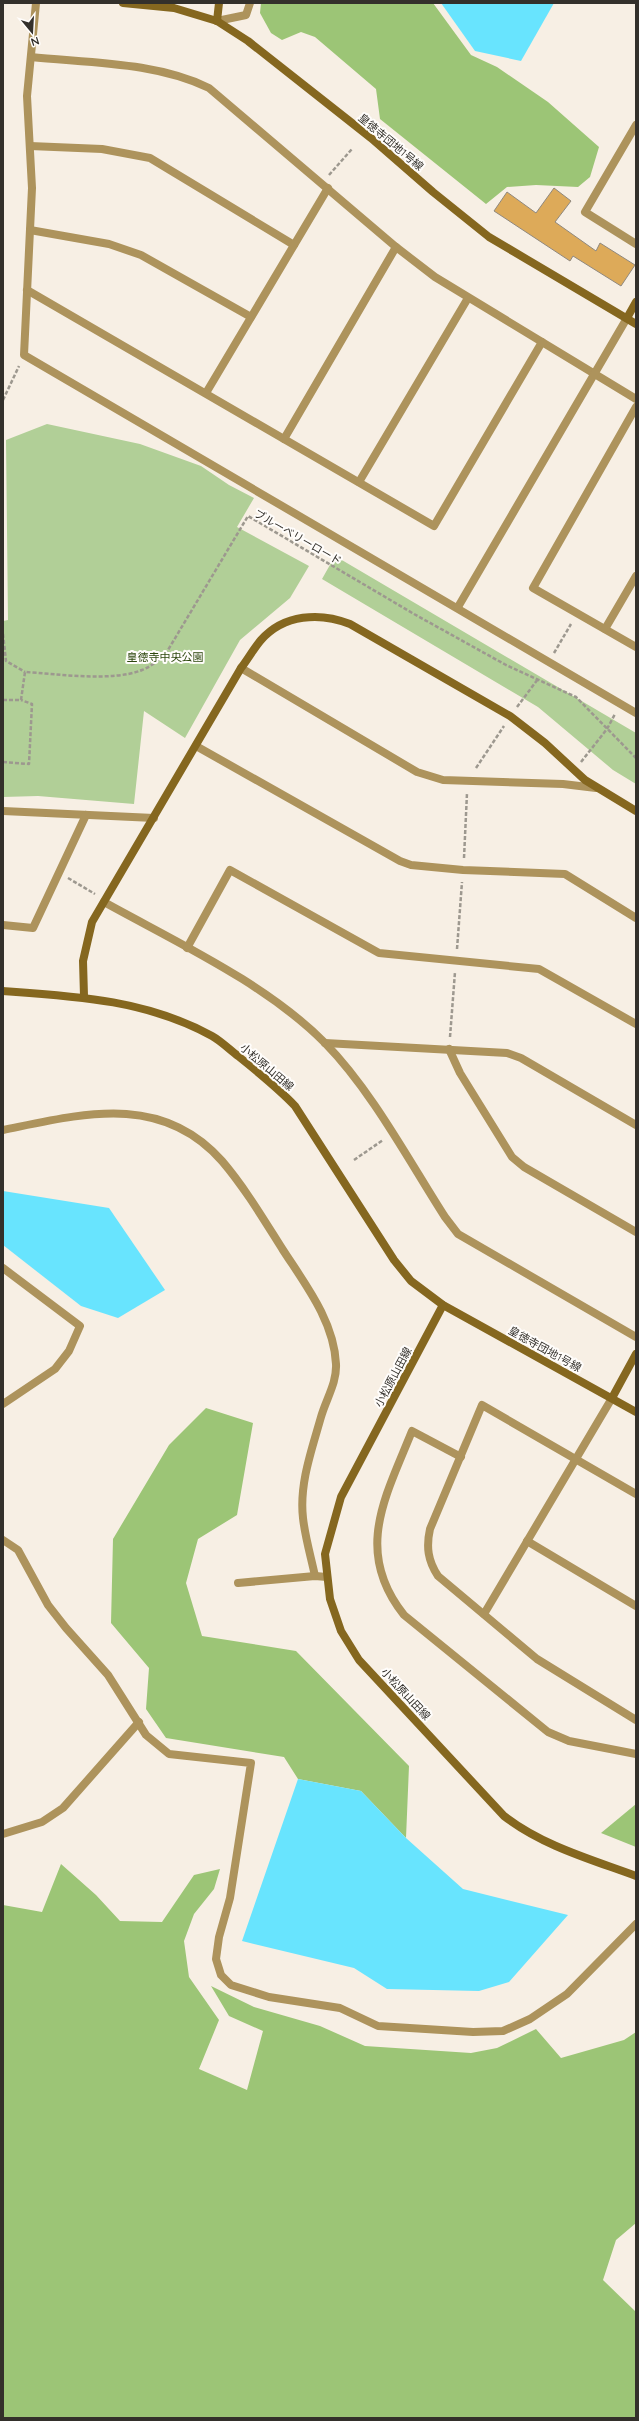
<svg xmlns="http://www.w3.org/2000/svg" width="639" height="2421" font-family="Quicksand,'Noto Sans JP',sans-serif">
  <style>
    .green { fill: #b1cf97 }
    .forest { fill: #9cc576 }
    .water { fill: #68e4fe }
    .building { fill: #ddaa59; stroke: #8f887e }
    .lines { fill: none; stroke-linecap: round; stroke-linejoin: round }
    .path { stroke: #9d988f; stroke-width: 2.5; stroke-dasharray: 4 2; stroke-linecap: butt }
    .street { stroke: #ad935c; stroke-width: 8 }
    .secondary { stroke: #85671f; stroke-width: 8 }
    .labels { text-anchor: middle; stroke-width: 4; stroke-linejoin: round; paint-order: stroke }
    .street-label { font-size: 11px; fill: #33302b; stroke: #fffdfb }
    .park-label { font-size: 11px; fill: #2d470e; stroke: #fffdfb }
  </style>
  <rect width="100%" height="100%" fill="#f7efe4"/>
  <g class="green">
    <path d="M47,424l93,20 61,22 28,19 25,13 -17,29 72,39 -19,32 -50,42 -55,98 -41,-27 -10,93 -96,-8 -35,1v-176l5,-1 -2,-180z"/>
    <path d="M335,556l301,177v51l-23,-14 -75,-63 -216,-128z"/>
  </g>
  <g class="forest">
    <path d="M261,3h172l38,52 26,12 51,35 51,45 -9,30 -12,10 -42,-2 -29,2 -21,17 -106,-85 -4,-30 -61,-52 -14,-5 -19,8 -11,-7 -11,-20z"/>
    <path d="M206,1408l47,15 -16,92 -39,24 -12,44 16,53 94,15 113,115 -3,72 -45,-47 -63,-12 -14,-22 -118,-19 -20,-29 3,-41 -38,-45 2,-84 56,-94z"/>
    <path d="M636,1804v43l-35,-14z"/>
    <path d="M61,1864l35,31 24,26 42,1 32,-47 26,-6 -6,20 -20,25 -10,27 5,36 30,43 -20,49 48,21 16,-59 -34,-15 -18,-30 43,21 66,19 45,20 106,7 26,-5 39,-19 25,29 63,-18 12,-8v191l-20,17 -13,40 33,32v106h-633v-513l39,7z"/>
  </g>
  <g class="water">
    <path d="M441,3h113l-33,58 -46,-10z"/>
    <path d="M3,1191l106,17 56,82 -47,28 -37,-12 -78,-61z"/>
    <path d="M298,1779l63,12 45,47 57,51 105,26 -59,67 -30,9 -92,-2 -33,-21 -112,-27z"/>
  </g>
  <path class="building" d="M554,188l17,13 -16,21 41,29 4,-8 35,22 -14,21 -48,-30 -3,5 -76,-50 13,-19 29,21z"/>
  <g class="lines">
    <g class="path">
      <path d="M329,175l23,-26"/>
      <path d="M3,400l16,-34"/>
      <path d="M3,634l3,27 19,11"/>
      <path d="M554,653l17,-29"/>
      <path d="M3,700h18l4,-28c32,2 88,10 117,-2 11,-4 18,-12 26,-20l80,-134 166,98 92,51 70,32 60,61"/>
      <path d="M517,707l21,-28"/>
      <path d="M3,762l26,2 3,-60 -11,-4"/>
      <path d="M581,762l26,-33 8,-15"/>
      <path d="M476,768l28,-42"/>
      <path d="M464,858l3,-65"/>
      <path d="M68,878l27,16"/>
      <path d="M457,949l5,-67"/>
      <path d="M450,1037l5,-65"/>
      <path d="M354,1160l29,-20"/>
    </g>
    <g class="street">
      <path d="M36,3l-9,93 5,92 -8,167 612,358"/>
      <path d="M217,21l29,-6 4,-12"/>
      <path d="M31,57c58,6 125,5 178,31l187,159 39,30 201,122"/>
      <path d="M636,125l-51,87 51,32"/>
      <path d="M30,146l72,3 48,9 144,87"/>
      <path d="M30,230l79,14 32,11 110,62"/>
      <path d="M27,290l407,236 108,-184"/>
      <path d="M206,393l122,-205"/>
      <path d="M636,407l-103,181 103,59"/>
      <path d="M284,439l112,-192"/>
      <path d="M359,482l109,-184"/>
      <path d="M458,607l169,-289"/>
      <path d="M605,629l31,-53"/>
      <path d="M241,668l176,104 26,8 120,4 33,4"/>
      <path d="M196,746l204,115 11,4 52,5 102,4 71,44"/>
      <path d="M3,811l151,7"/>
      <path d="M104,902c72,40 163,82 221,141 47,48 84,118 120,174l13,17 178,103"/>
      <path d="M3,925l30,3 53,-113"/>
      <path d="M187,948l43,-78 149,83 160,16 97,55"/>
      <path d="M325,1043l182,10 14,5 115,67"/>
      <path d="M449,1049l11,24 52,84 12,10 112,65"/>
      <path d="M3,1130c79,-16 158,-38 219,31 23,27 42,59 61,89 22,34 51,71 53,114 1,19 -10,35 -15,53 -9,32 -22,67 -18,101 2,19 8,39 12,58"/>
      <path d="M3,1268l77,58 -11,25 -14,18 -52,35"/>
      <path d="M461,1457l-49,-26c-26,65 -59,120 -8,184l144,117 21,9 67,13"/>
      <path d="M636,1494l-154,-89 -52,124c-4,18 -2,32 8,47l99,83 99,61"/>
      <path d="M3,1540l15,10 30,55 18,23 42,47 38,60 23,19 82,9 -21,135 -11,39 -3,22 5,16 10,10 38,12 71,11 38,18 95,6 30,-1 27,-12 37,-25 69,-70"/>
      <path d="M527,1541l109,65"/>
      <path d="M238,1583l77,-7 12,1"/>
      <path d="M484,1614l128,-216"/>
      <path d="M3,1834l39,-12 21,-14 76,-86"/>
    </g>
    <g class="secondary">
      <path d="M123,3l51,5 43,13 31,20 123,97 62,54 56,45 147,87"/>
      <path d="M217,21l2,-18"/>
      <path d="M627,318l9,-16"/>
      <path d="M3,991c72,5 144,9 209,45 9,5 18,14 26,20 20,16 40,32 57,50l99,154 17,21 32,24 193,107"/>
      <path d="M84,996l-1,-35 9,-39 149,-254c7,-9 13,-20 20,-28 23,-26 59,-28 89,-16l160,92 35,27 40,37 51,31"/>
      <path d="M443,1305l-102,192 -16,57 5,45 11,32 18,29 145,156c39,30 86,43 132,60"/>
      <path d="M612,1398l24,-44"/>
    </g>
  </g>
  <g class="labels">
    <g class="street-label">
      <text transform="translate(391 142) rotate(40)" y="4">皇徳寺団地1号線</text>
      <text transform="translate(298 537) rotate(30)" y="4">ブルーベリーロード</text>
      <text transform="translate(267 1067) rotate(40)" y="4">小松原山田線</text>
      <text transform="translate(545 1349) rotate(29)" y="4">皇徳寺団地1号線</text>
      <text transform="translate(393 1377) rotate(-62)" y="4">小松原山田線</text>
      <text transform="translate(406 1694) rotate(47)" y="4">小松原山田線</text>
    </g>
    <g class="park-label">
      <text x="165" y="661">皇徳寺中央公園</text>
    </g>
  </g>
  <rect width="639" height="2421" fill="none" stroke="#33302b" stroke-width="8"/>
  <g transform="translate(32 32) rotate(162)" stroke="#fffdfb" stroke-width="3" paint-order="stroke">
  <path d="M0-3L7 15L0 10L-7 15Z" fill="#33302b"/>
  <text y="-6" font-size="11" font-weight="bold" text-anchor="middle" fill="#33302b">N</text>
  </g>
</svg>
